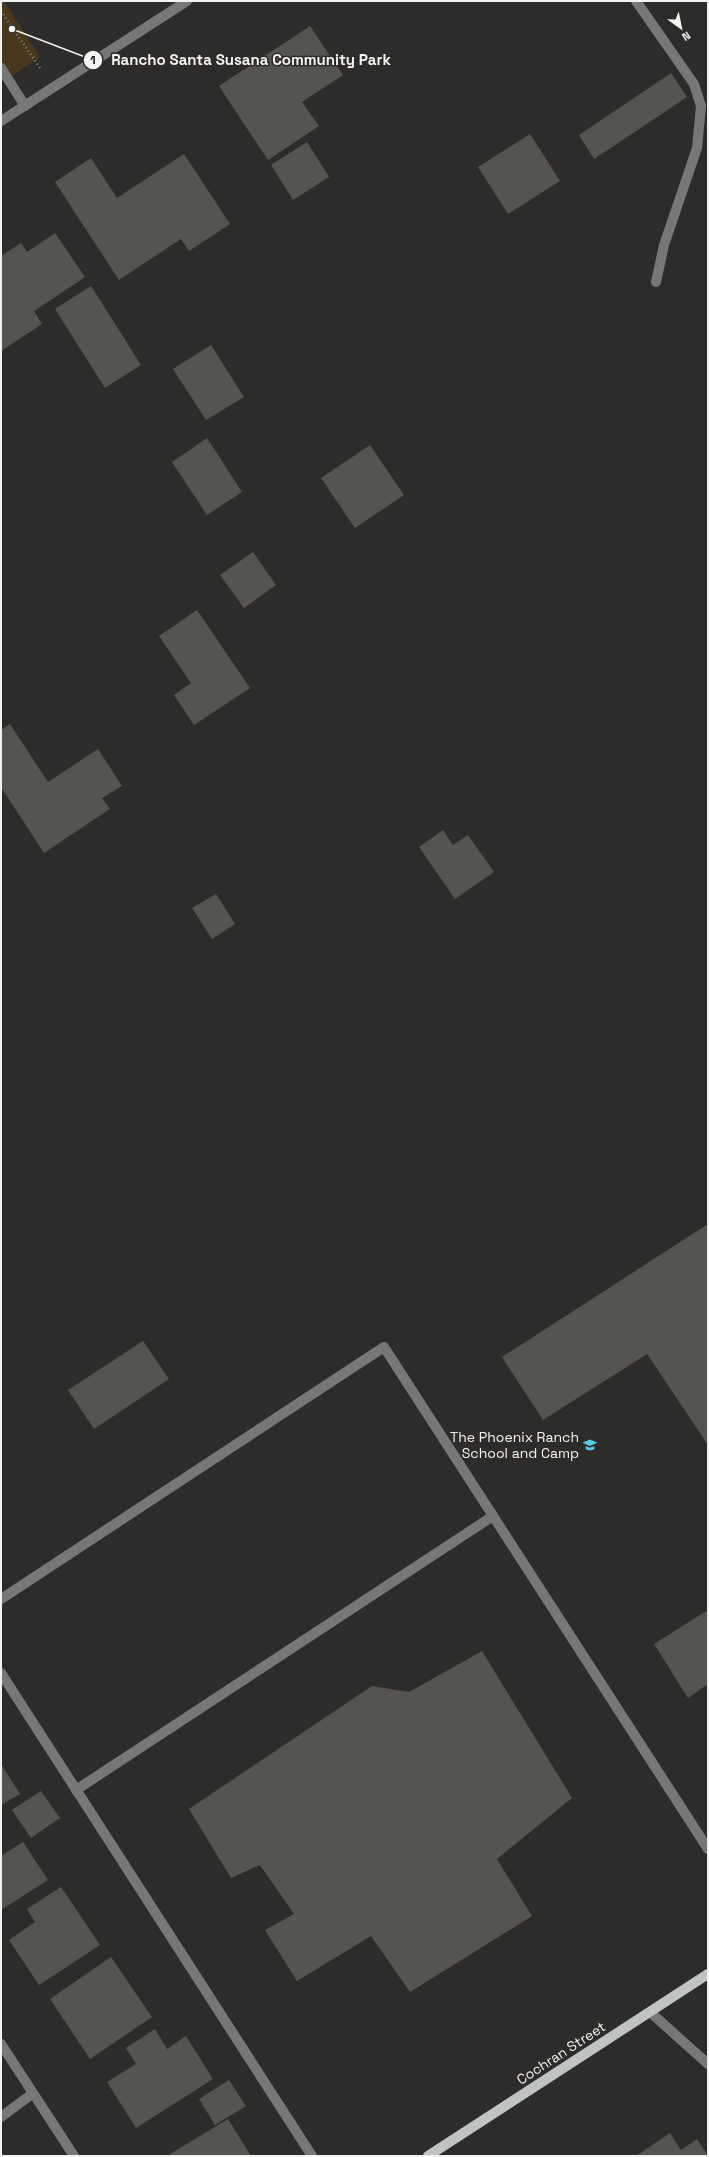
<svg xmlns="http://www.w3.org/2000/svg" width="709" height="2157" font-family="'Space Grotesk',sans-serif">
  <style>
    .green { fill: #47381e }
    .building { fill: #565451 }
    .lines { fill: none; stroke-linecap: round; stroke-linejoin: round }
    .path { stroke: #888785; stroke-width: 2.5; stroke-dasharray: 1 3; stroke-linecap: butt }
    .minor { stroke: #767878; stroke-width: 10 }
    .major { stroke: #bfc3c4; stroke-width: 10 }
    .labels { text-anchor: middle; stroke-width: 3; stroke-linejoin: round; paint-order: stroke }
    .poi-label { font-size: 14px; fill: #f4f3f1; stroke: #2e2c2a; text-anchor: end }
    .street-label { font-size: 14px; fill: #f4f3f1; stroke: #2e2c2a }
    .leader { fill: none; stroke: #f4f3f1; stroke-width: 1.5 }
    .callout-dot { fill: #f4f3f1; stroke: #2e2c2a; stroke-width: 1.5 }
    .mark-label { font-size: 12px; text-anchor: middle; font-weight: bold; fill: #111 }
    .callout-label { font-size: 15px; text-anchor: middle; font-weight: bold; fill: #f4f3f1; stroke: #2e2c2a; stroke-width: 3; stroke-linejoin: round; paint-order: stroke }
  </style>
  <rect width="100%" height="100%" fill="#2e2c2a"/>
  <path class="green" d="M1,1h3l36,56 -39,26z"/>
  <g class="building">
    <path d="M310,26l33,49 -41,27 17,24 -51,34 -49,-74z"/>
    <path d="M671,73l16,24 -93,62 -15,-24z"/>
    <path d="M530,134l30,47 -52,33 -30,-47z"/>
    <path d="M307,142l22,35 -36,23 -22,-35z"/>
    <path d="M184,154l46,70 -41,27 -8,-12 -62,41 -64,-98 36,-24 26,40z"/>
    <path d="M55,233l30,44 -51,34 8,13 -41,27v-95l20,-13 6,9z"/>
    <path d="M91,286l50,79 -36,23 -50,-79z"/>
    <path d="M211,345l33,52 -38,23 -33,-51z"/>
    <path d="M207,438l35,54 -35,23 -35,-53z"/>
    <path d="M370,445l34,50 -49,33 -34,-50z"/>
    <path d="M253,552l23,33 -32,23 -24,-33z"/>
    <path d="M197,610l53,78 -56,37 -20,-30 17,-12 -32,-47z"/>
    <path d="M10,724l38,58 50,-33 24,37 -20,12 8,11 -66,44 -43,-66v-57z"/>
    <path d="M443,830l10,15 15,-10 26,37 -39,27 -36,-52z"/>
    <path d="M216,894l19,30 -23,15 -20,-31z"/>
    <path d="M708,1224v221l-61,-91 -104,66 -41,-63z"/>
    <path d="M143,1341l26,38 -75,50 -26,-39z"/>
    <path d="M708,1610v74l-20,14 -34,-54z"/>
    <path d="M482,1651l90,147 -75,61 35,57 -122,76 -39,-56 -74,45 -32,-51 29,-16 -34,-49 -29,13 -42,-69 183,-123 37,6z"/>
    <path d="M1,1764l19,30 -19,11z"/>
    <path d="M41,1791l19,27 -29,20 -19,-28z"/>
    <path d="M23,1842l25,38 -47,30v-54z"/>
    <path d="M61,1887l39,58 -61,40 -30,-45 26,-18 -8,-13z"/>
    <path d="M111,1957l41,60 -62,42 -40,-60z"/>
    <path d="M155,2029l12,20 19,-13 27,43 -77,49 -29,-46 29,-18 -10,-16z"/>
    <path d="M229,2080l17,26 -31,19 -16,-26z"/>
    <path d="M228,2119l23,37h-84z"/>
    <path d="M670,2133l11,17 16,-11 11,17h-72z"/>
  </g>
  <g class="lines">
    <path class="path" d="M1,11l39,57"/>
    <g class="minor">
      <path d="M636,1l58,83 7,22 -4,42 -33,97 -8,37"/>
      <path d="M1,68l24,38"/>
      <path d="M1,121l186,-120"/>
      <path d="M1,1599l383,-252 324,502"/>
      <path d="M1,1673l311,483"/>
      <path d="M76,1790l417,-274"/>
      <path d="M650,2012l58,52"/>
      <path d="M1,2044l73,112"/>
      <path d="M1,2117l31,-23"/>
    </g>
    <path class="major" d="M428,2156l280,-182"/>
  </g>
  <defs>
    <g id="school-bare" transform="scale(1.08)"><path d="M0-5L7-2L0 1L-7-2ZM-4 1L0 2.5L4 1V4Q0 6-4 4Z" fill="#58c9e3" stroke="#2e2c2a" stroke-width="2.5" paint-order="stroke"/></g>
  </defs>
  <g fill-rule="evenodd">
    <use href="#school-bare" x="590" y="1445"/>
  </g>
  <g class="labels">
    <g class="poi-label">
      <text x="579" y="1442">The Phoenix Ranch<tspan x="579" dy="16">School and Camp</tspan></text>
    </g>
    <g class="street-label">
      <text transform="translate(561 2053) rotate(-33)" y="5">Cochran Street</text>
    </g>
  </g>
  <path class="leader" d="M12 29L93 60"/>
  <g class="callout-dot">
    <circle cx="12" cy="29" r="4"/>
    <circle cx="93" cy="60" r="10"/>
  </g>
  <g class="mark-label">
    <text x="93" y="64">1</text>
  </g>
  <g class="callout-label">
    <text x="251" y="65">Rancho Santa Susana Community Park</text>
  </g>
  <rect width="709" height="2157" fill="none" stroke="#f4f3f1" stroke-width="4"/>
  <g transform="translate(681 28) rotate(147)" stroke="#2e2c2a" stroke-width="3" paint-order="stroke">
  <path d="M0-3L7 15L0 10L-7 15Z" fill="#f4f3f1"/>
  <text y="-6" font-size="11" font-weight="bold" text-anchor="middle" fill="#f4f3f1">N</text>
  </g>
</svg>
